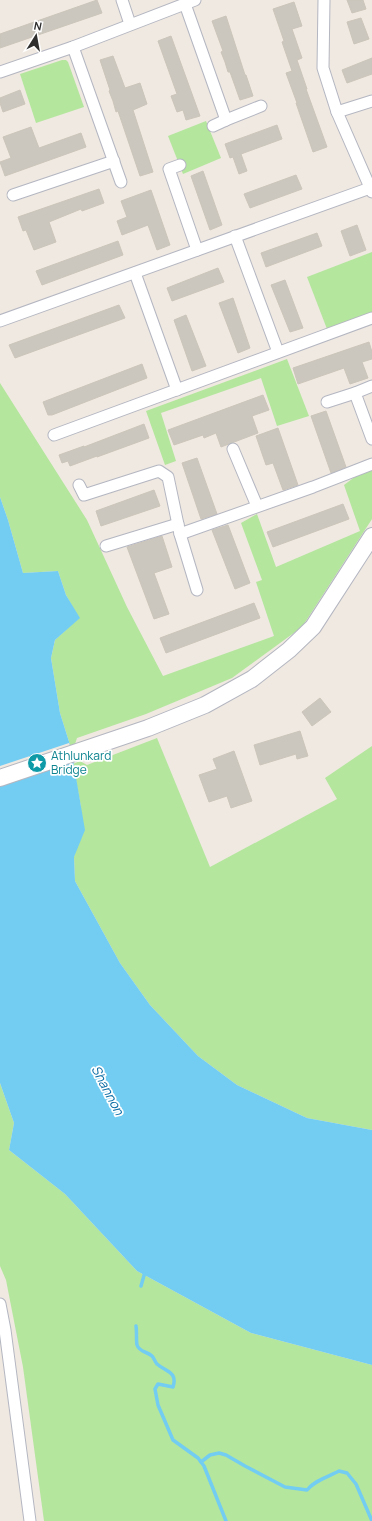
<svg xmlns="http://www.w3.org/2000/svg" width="372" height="1521" font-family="Manrope,sans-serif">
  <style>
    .green { fill: #b4e69d }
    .water { fill: #73cdf2 }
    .pier { fill: #efe9e1 }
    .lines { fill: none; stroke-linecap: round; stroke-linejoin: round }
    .stream { stroke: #73cdf2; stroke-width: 3.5 }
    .building { fill: #cbc7bf; stroke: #cbc5ba }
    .minor-casing { stroke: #b4b6c1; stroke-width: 13 }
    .secondary-casing { stroke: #b4b6c1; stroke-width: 18 }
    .minor { stroke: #fff; stroke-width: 11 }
    .secondary { stroke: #fff; stroke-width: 16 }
    .labels { text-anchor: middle; stroke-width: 3.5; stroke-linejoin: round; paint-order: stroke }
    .culture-label { font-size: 12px; fill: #0d838f; stroke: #fff; text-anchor: start }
    .water-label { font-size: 13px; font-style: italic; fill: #0a6ca5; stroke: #fff }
  </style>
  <rect width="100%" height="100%" fill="#efe9e1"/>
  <g class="green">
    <path d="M62,60h4l2,2 16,45 -48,16 -16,-49z"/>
    <path d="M206,121l15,37 -38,16 -15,-38z"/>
    <path d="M372,252v60l-45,17 -20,-52z"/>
    <path d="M287,359l22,57 -32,10 -16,-48 -100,35 15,48 -11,4 -19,-54z"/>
    <path d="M0,383l87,137 40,87 36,69 111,-40 -18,-54 6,-2 -21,-57 16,-9 19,53 84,-36 -16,-46 28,-21v55l-70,108 -70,51 -86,36 -69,24 -2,6 -4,4 -11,-35 -9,-55 4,-18 24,-22 -13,-23 -8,-24 -35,2 -15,-53 -8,-23z"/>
    <path d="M157,738l53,129 127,-68 -12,-21 47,-32v384l-65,-12 -70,-33 -39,-29 -48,-51 -30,-42 -45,-82 -1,-24 7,-50 -8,-43 7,-3 7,4z"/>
    <path d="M0,1083l14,40 -5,27 56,44 72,77 114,62 121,32v156h-328l-21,-154 -17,-87 -6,-14z"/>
  </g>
  <path class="water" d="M0,497l8,23 15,53 35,-2 8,24 14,23 -25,22 -4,18 9,55 11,35 14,82 -11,27 1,24 45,82 30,42 48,51 39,29 70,33 65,12v235l-121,-32 -114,-62 -72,-77 -56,-44 5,-27 -14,-40z"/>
  <path class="pier" d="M69,743l2,5 -71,37v-19z"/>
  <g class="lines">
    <g class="stream">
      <path d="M141,1286l4,-14"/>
      <path d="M136,1326c1,6 0,14 1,19 3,8 10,6 15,11 2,2 3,6 5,8 9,8 21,8 16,23l-15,-3 -3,5 3,16 15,35 25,18 6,8 22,55"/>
      <path d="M201,1462l9,-7 9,-2 7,2 19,11 40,21 22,3c8,-10 21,-13 32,-19l8,2 9,11 16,37"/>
    </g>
  </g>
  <g class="building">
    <path d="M97,0l5,13 -102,35v-14z"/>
    <path d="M347,0h16l3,9 -14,4z"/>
    <path d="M294,2l8,24 -10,3 10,29 -5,2 10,29h-1l21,58 -14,5 -17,-49h1l-11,-30 6,-2 -10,-29 2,-1 -11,-32z"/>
    <path d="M226,16l19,59h1l7,21 -13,4 -10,-28h-2l-3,-10 -4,-10 2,-1 -11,-30z"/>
    <path d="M361,18l8,21 -15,5 -7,-22z"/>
    <path d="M171,36l29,80 -14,4 -3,-10 -6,2 -6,-16 6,-2 -19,-53z"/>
    <path d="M113,56l12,32 15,-5 7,21 -14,6 20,62 -13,4 -22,-65 -2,1 -3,-11 -4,-10 1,-1 -10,-30z"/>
    <path d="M372,58v16l-25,9 -5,-13z"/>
    <path d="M20,90l5,14 -22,8 -3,-9v-5z"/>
    <path d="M277,125l5,14 -41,15 6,17 -8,3 -6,-17 -3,1 -5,-14z"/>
    <path d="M31,127l8,21 42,-15 5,14 -81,29 -5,-14 11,-4 -8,-21z"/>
    <path d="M203,171l19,54 -12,5 -19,-54z"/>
    <path d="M296,175l6,14 -52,19 -6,-14z"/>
    <path d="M99,189l5,14 -22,8 -1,-2 -32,13 7,20 -22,8 -8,-20 -3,1 -5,-14z"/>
    <path d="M151,190l19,55 -13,5 -9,-25 -26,10 -5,-14 10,-4 -6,-16z"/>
    <path d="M357,225l9,25 -16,6 -9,-25z"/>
    <path d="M317,233l5,13 -56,21 -5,-14z"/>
    <path d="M118,241l5,14 -81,30 -6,-14z"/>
    <path d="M218,268l6,14 -52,19 -5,-13z"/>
    <path d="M285,280l18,48 -13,4 -19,-47z"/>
    <path d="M233,298l17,50 -12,5 -19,-50z"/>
    <path d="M119,305l6,13 -110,40 -6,-13z"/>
    <path d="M186,315l20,51 -14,5 -18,-51z"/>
    <path d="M369,342l3,10v7l-10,3 6,16 -18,6 -6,-16 -46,16 -5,-16z"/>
    <path d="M142,364l5,14 -95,37h-4l-5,-13z"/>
    <path d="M263,395l6,15 -17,6 6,17 -37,14 -5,-14 -12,5 -1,-3 -29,10 -6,-15z"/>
    <path d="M326,411l20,56 -15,6 -20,-57z"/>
    <path d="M144,424l5,14 -52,19v-1l-27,10 -2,-5 -6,2 -3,-8 25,-9v1z"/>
    <path d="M278,428l20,57 -15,5 -10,-27 -7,2 -10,-29z"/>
    <path d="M197,458l20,56 -16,5 -19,-56z"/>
    <path d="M154,490l6,16 -59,20 -5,-15z"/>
    <path d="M343,504l6,15 -76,28 -6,-15z"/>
    <path d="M228,525l22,58 -15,6 -23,-59z"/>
    <path d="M162,536l10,31 -18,6 15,41 -15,5 -27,-72z"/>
    <path d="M254,603l6,15 -94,35 -6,-15z"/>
    <path d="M320,698l11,14 -19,14 -10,-14z"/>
    <path d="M300,731l8,25 -11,3 -1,-5 -36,11 -6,-20z"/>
    <path d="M234,751l18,50 -21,7 -4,-12 -18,6 -10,-27 18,-6 -4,-10z"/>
  </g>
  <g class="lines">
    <g class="minor-casing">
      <g id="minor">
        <path d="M122,0l8,24"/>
        <path d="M324,0l-1,68 14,44 35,80"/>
        <path d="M185,4l41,116 35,-14"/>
        <path d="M73,47l48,135"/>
        <path d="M0,72l73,-25 122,-47"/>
        <path d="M337,112l35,-11"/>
        <path d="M213,126l13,-6"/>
        <path d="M180,165l-11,4 28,81"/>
        <path d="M13,195l101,-34"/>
        <path d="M235,236l43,116"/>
        <path d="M135,273l42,117"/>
        <path d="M0,321l370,-133"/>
        <path d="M372,386l-17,7 17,46"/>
        <path d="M327,402l28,-9"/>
        <path d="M54,435l318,-117"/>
        <path d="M233,449l24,57"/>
        <path d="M79,485l5,10 75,-24 9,6 12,57"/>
        <path d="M106,546l72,-22"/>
        <path d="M197,590l-17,-56 133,-47 59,-23"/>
        <path d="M0,1304l5,26 25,191"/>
      </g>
    </g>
    <g class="secondary-casing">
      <path id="secondary" d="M0,778l148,-50 57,-23 47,-26 37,-29 24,-23 59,-91"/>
    </g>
    <use href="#minor" class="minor"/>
    <use href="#secondary" class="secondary"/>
  </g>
  <defs>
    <g id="sight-disc" transform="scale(1)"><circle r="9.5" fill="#0f9aa8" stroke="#fff"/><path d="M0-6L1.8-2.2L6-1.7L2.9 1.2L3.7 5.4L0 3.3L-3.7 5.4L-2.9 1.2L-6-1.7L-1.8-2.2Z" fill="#fff"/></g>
  </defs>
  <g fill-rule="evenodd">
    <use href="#sight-disc" x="37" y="763"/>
  </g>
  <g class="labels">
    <g class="culture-label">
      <text x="51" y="760">Athlunkard<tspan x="51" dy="14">Bridge</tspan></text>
    </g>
    <g class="water-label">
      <text transform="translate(108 1090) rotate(62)" y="5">Shannon</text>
    </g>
  </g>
  <g transform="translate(36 36) rotate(11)" stroke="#ffffff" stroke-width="3" paint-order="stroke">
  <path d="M0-3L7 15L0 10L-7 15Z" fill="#2e2e2e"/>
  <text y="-6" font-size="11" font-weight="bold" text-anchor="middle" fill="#2e2e2e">N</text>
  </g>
</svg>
